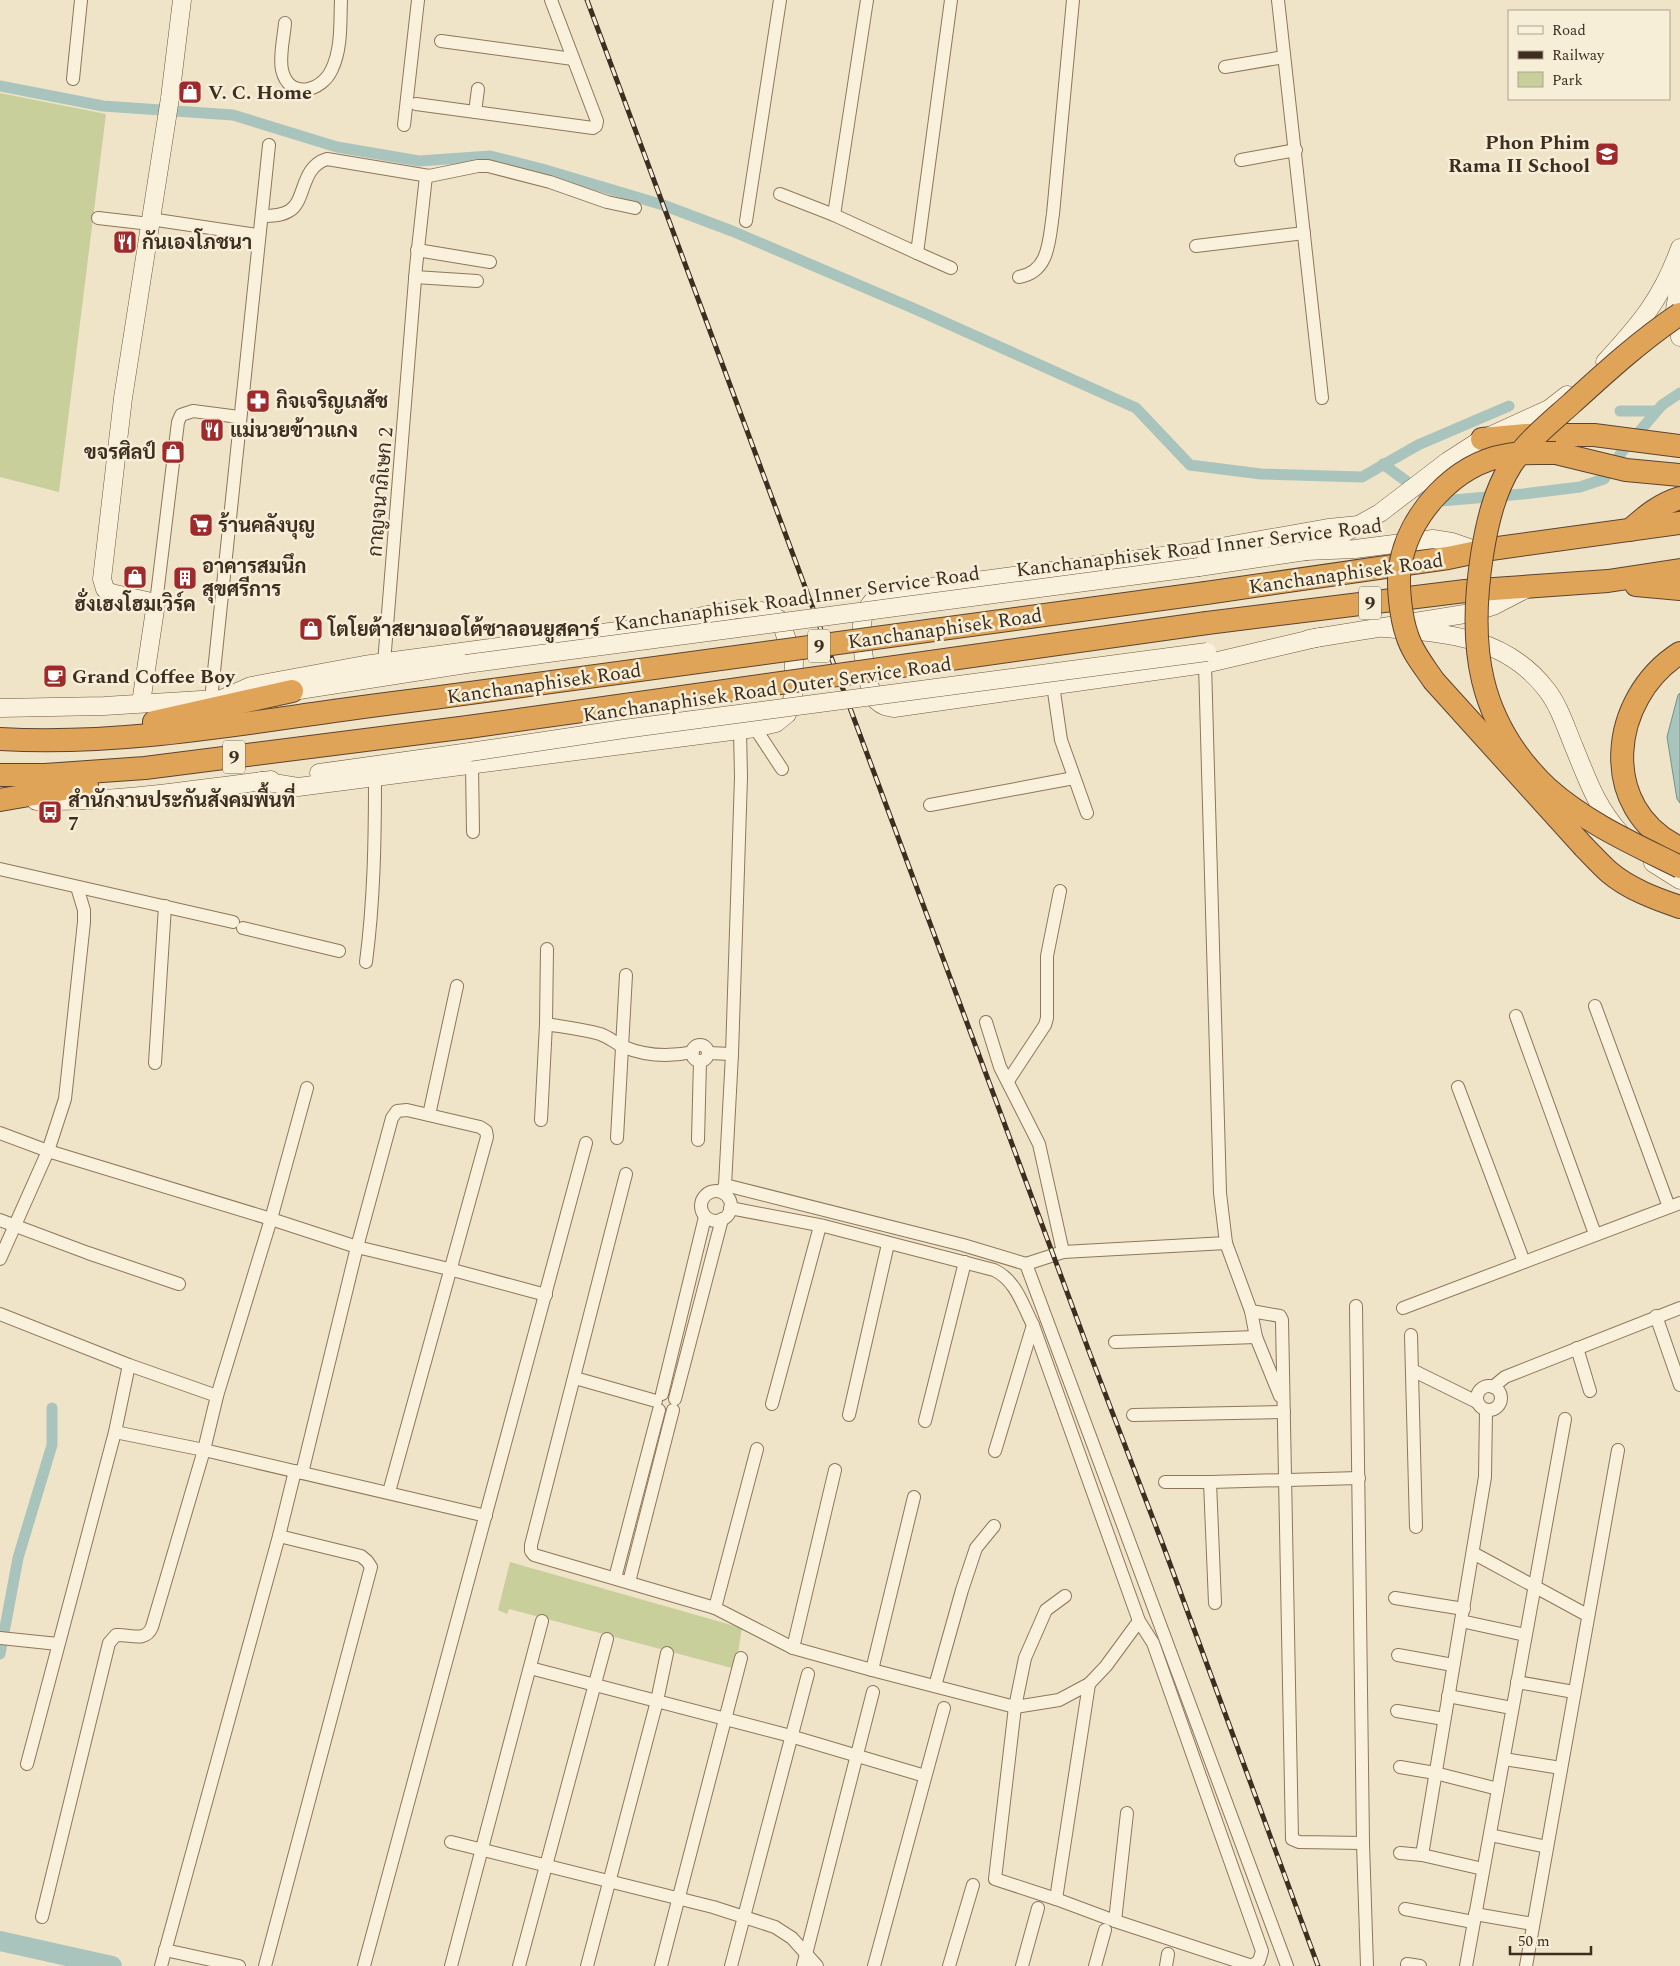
<svg xmlns="http://www.w3.org/2000/svg" width="1680" height="1966" font-family="Spectral,Sarabun,serif">
  <style>
    .green { fill: #c9cf9b }
    .water { fill: #a9c4bc; stroke: #6f938a }
    .lines { fill: none; stroke-linecap: round; stroke-linejoin: round }
    .canal { stroke: #a9c4bc; stroke-width: 11 }
    .river { stroke: #a9c4bc; stroke-width: 20 }
    .street-casing { stroke: #8d765c; stroke-width: 14 }
    .secondary-casing { stroke: #6f573f; stroke-width: 19 }
    .highway-casing { stroke: #5b4430; stroke-width: 24 }
    .street { stroke: #faf1dc; stroke-width: 12 }
    .secondary { stroke: #faf1dc; stroke-width: 18 }
    .highway { stroke: #e0a458; stroke-width: 22 }
    .rail-casing { stroke: #3d2e20; stroke-width: 5 }
    .rail { stroke: #f7eed8; stroke-width: 3; stroke-dasharray: 9; stroke-linecap: butt }
    .secondary-bridge-casing { stroke: #6f573f; stroke-width: 19; stroke-linecap: butt }
    .highway-bridge-casing { stroke: #5b4430; stroke-width: 24; stroke-linecap: butt }
    .secondary-bridge { stroke: #faf1dc; stroke-width: 18 }
    .highway-bridge { stroke: #e0a458; stroke-width: 22 }
    .labels { text-anchor: middle; stroke-width: 5; stroke-linejoin: round; paint-order: stroke }
    .shield { fill: #f7eed8; stroke: #756857; stroke-width: 1 }
    .shield-label { font-size: 19px; font-weight: bold; fill: #3d2e20 }
    .poi-label { font-size: 20px; font-weight: bold; fill: #3d2e20; stroke: #f7eed8; text-anchor: start }
    .street-label { font-size: 20px; fill: #3d2e20; stroke: #f7eed8 }
  </style>
  <rect width="100%" height="100%" fill="#f0e4c8"/>
  <g class="green">
    <path d="M0,93l106,21 -47,378 -59,-15z"/>
    <path d="M510,1562l232,66 -4,25 -6,15 -223,-59 -2,5 -9,-4z"/>
  </g>
  <path class="water" d="M1680,693v110l-3,-4 -10,-62 11,-42z"/>
  <g class="lines">
    <g class="canal">
      <path d="M0,86l103,20 130,9 104,32 82,14 71,-5 52,13 121,36 69,26 183,78 221,99 54,57 71,9 101,3 56,-32 91,-39"/>
      <path d="M1620,411h36"/>
      <path d="M1383,464l42,31 16,6 82,-7 57,-7 24,-8 17,-26 41,-48 18,-12"/>
      <path d="M0,1654l18,-96 34,-113v-37"/>
    </g>
    <path class="river" d="M0,1941l112,25"/>
    <g class="street-casing">
      <g id="street">
        <path d="M867,0l-33,215 83,38 34,-253"/>
        <path d="M1278,0l44,398"/>
        <path d="M285,23c-1,14 -6,33 -3,47 7,30 40,22 50,-1 10,-21 8,-47 9,-69"/>
        <path d="M441,41l132,18"/>
        <path d="M1225,67l59,-10"/>
        <path d="M73,79l8,-79"/>
        <path d="M416,104l177,24 3,-2 1,-5 -46,-121"/>
        <path d="M475,112l3,-23"/>
        <path d="M404,125l14,-125"/>
        <path d="M1241,160l55,-10"/>
        <path d="M780,194l54,21"/>
        <path d="M262,216c9,0 19,0 27,-5 17,-9 11,-44 38,-52l102,17 49,-10h10l62,16 57,20 28,6"/>
        <path d="M98,218l52,6"/>
        <path d="M150,219l108,16"/>
        <path d="M746,221l34,-221"/>
        <path d="M1196,246l108,-13"/>
        <path d="M417,250l73,12"/>
        <path d="M917,253l34,15"/>
        <path d="M415,277l62,4"/>
        <path d="M1019,277c31,-5 30,-38 34,-63l20,-214"/>
        <path d="M156,603l22,-181 3,-7 12,-4 46,6"/>
        <path d="M384,663l32,-396 10,-91"/>
        <path d="M1053,685l8,55 26,73"/>
        <path d="M211,700l58,-555"/>
        <path d="M755,728l27,41"/>
        <path d="M472,765l1,67"/>
        <path d="M930,805l144,-27"/>
        <path d="M0,869l233,53"/>
        <path d="M243,928l96,23"/>
        <path d="M366,962c8,-61 9,-122 9,-184"/>
        <path d="M1595,1006l74,201"/>
        <path d="M1516,1016l79,218"/>
        <path d="M986,1022l14,45 39,77 24,108"/>
        <path d="M546,1024c18,3 36,5 54,10 9,3 15,9 24,13 22,9 46,10 69,5"/>
        <circle cx="700" cy="1053" r="8"/>
        <path d="M708,1053l24,1"/>
        <path d="M155,1063l10,-157"/>
        <path d="M1008,1081l37,-56 2,-7v-62l13,-65"/>
        <path d="M1458,1087l66,175"/>
        <path d="M429,1115l28,-129"/>
        <path d="M541,1120l5,-96 1,-75"/>
        <path d="M0,1133l48,18 223,68 86,28 92,22 97,26"/>
        <path d="M617,1138l9,-163"/>
        <path d="M698,1140l2,-79"/>
        <path d="M626,1174l-95,371v6l3,4 181,53 78,40 79,22 143,37 44,-7 30,-16 17,-18 33,-45"/>
        <path d="M725,1185l238,60 63,19 261,702"/>
        <path d="M722,1191l3,-6 7,-131 9,-277 -1,-47"/>
        <circle cx="716" cy="1206" r="15"/>
        <path d="M730,1208l94,18 170,44c22,10 29,36 39,55l106,296 14,22 109,308 -3,10 -7,5 -137,-45 -59,-22 -61,-20 20,-172 10,-49 21,-48 19,-14"/>
        <path d="M0,1220l88,33 91,31"/>
        <path d="M1226,1243l25,68 5,26 24,59"/>
        <path d="M0,1259l48,-108 17,-52 19,-177v-12l-7,-23"/>
        <path d="M1026,1264l37,-12 163,-9 -6,-50 -15,-529"/>
        <path d="M1356,1306l7,537 4,123"/>
        <path d="M1403,1308l277,-105"/>
        <path d="M1251,1311l29,5 2,4 10,519 7,3 64,1"/>
        <path d="M0,1314l129,51 88,31"/>
        <path d="M1656,1316l24,69"/>
        <path d="M1411,1335l5,192"/>
        <path d="M1115,1342l141,-5"/>
        <path d="M1577,1348l13,43"/>
        <path d="M1412,1370l65,32"/>
        <path d="M575,1378l81,23"/>
        <circle cx="1489" cy="1398" r="12"/>
        <path d="M1493,1387l12,-10 175,-69"/>
        <path d="M662,1394l43,-177"/>
        <path d="M675,1399l47,-180"/>
        <path d="M772,1404l48,-178"/>
        <path d="M849,1415l39,-171"/>
        <path d="M1133,1415l151,-3"/>
        <path d="M925,1421l40,-159"/>
        <path d="M115,1432l89,18 282,66"/>
        <path d="M995,1451l38,-126"/>
        <path d="M302,1473l55,-226 35,-129 5,-7 10,-1 73,17 6,4 1,6 -98,355"/>
        <path d="M1165,1482h45l149,-4"/>
        <path d="M1210,1482l5,121"/>
        <path d="M1473,1553l114,62"/>
        <path d="M615,1578l44,-168"/>
        <path d="M629,1582l44,-172"/>
        <path d="M1395,1598l69,11"/>
        <path d="M715,1608l42,-159"/>
        <path d="M1461,1621l64,14"/>
        <path d="M0,1638l58,6"/>
        <path d="M793,1648l42,-178"/>
        <path d="M1398,1655l55,10"/>
        <path d="M530,1668l257,67 138,41"/>
        <path d="M872,1670l42,-173"/>
        <path d="M1517,1682l57,10"/>
        <path d="M935,1686l27,-96 14,-42 18,-22"/>
        <path d="M1448,1696l64,12"/>
        <path d="M1397,1711l47,8"/>
        <path d="M1504,1759l57,9"/>
        <path d="M27,1764l88,-332 14,-67"/>
        <path d="M1400,1767l35,6 63,16"/>
        <path d="M1490,1835l57,12"/>
        <path d="M451,1842l262,65 62,20 17,11 25,28"/>
        <path d="M1400,1853l22,2 61,14"/>
        <path d="M1422,1855l63,-378 1,-67"/>
        <path d="M1056,1899l33,-215"/>
        <path d="M1405,1909l68,13"/>
        <path d="M1475,1914l58,10"/>
        <path d="M42,1917l67,-274 7,-8c15,-1 29,8 36,-8l52,-177 13,-54 54,-177 36,-131"/>
        <path d="M1115,1921l12,-108"/>
        <path d="M165,1950l74,16"/>
        <path d="M1407,1964l13,2"/>
        <path d="M161,1966l118,-430 16,-65"/>
        <path d="M265,1966l106,-399 -4,-6 -6,-5 -82,-20"/>
        <path d="M364,1966l222,-823"/>
        <path d="M451,1966l91,-345"/>
        <path d="M519,1966l88,-327"/>
        <path d="M587,1966l70,-265 10,-48"/>
        <path d="M661,1966l80,-308"/>
        <path d="M731,1966l77,-292"/>
        <path d="M803,1966l70,-274"/>
        <path d="M874,1966l70,-258"/>
        <path d="M949,1966l24,-81"/>
        <path d="M1022,1966l16,-58"/>
        <path d="M1095,1966l10,-36"/>
        <path d="M1166,1966l2,-12"/>
        <path d="M1466,1966l99,-547"/>
        <path d="M1526,1966l92,-516"/>
      </g>
    </g>
    <g class="secondary-casing">
      <g id="secondary">
        <path d="M1680,279l-5,31 5,27"/>
        <path d="M1605,362c36,-39 57,-64 75,-114"/>
        <path d="M1306,551l31,-14 43,-24 68,-52 31,-20 70,-32 18,-14"/>
        <path d="M1199,567l107,-16 49,-2 78,-10 19,3 26,9"/>
        <path d="M1384,628c61,5 121,8 162,61 13,16 20,39 28,58 14,34 22,59 47,87"/>
        <path d="M1320,637l-115,27 -311,44c-7,-1 -12,-2 -17,-7 -11,-13 -18,-66 -14,-83 1,-4 6,-13 9,-16 11,-9 31,-10 44,-13l277,-37 135,-24 31,-3"/>
        <path d="M1309,639l162,-26 22,-7 33,-17"/>
        <path d="M280,693l186,-29"/>
        <path d="M224,698l27,-12 113,-21 283,-38 91,-18h16l14,4 12,7 14,40 -1,37 -6,17 -11,9 -21,5 -457,59 -37,-6"/>
        <path d="M141,703l15,-100 -45,-10 -6,-4 -3,-10 21,-181 47,-300 12,-98"/>
        <path d="M0,708l104,-2 113,-7"/>
        <path d="M319,773l151,-21"/>
        <path d="M36,801c79,1 157,-11 235,-21"/>
        <path d="M1653,863l27,17"/>
      </g>
    </g>
    <g class="highway-casing">
      <g id="highway">
        <path d="M1482,439l44,-4h68l86,11"/>
        <path d="M1556,453l70,17 54,5"/>
        <path d="M1630,530c16,-14 30,-26 50,-32"/>
        <path d="M1636,585l44,4"/>
        <path d="M1206,593l242,-35 43,-9 189,-26"/>
        <path d="M1207,623l258,-32 143,-10 72,-11"/>
        <path d="M1680,653c-71,45 -83,156 0,195"/>
        <path d="M154,722l138,-31"/>
        <path d="M0,739c105,6 209,-10 313,-25 40,-6 80,-11 120,-16"/>
        <path d="M0,775h45l100,-7 323,-41"/>
        <path d="M0,800l87,-15"/>
        <path d="M1584,847c8,8 16,17 25,25 20,17 47,27 71,35"/>
      </g>
    </g>
    <use href="#street" class="street"/>
    <use href="#secondary" class="secondary"/>
    <use href="#highway" class="highway"/>
    <g class="rail-casing">
      <path id="rail" d="M587,0l503,1354 73,191 155,421"/>
    </g>
    <use href="#rail" class="rail"/>
    <g class="secondary-bridge-casing">
      <g id="secondary-bridge">
        <path d="M466,664l733,-97"/>
        <path d="M470,752l154,-23 583,-77"/>
      </g>
    </g>
    <g class="highway-bridge-casing">
      <g id="highway-bridge">
        <path d="M1680,314c-39,26 -74,58 -108,89 -21,19 -45,38 -61,62 -17,27 -24,59 -29,90 -14,91 -5,166 65,233 39,35 87,56 133,79"/>
        <path d="M1556,453c-16,0 -33,-1 -49,2 -53,9 -99,60 -107,112 -3,18 1,51 7,68 5,17 17,31 27,46l150,166"/>
        <path d="M433,698l773,-105"/>
        <path d="M468,727l739,-104"/>
      </g>
    </g>
    <use href="#secondary-bridge" class="secondary-bridge"/>
    <use href="#highway-bridge" class="highway-bridge"/>
  </g>
  <defs>
    <g id="shop-square" transform="scale(1.25)"><rect x="-9" y="-9" width="18" height="18" rx="4" fill="#9e2a2b" stroke="#f7eed8"/><path d="M-5-2.5h2.3a2.7 3.5 0 0 1 5.4 0H5L5.5 6h-11ZM-1.5-2.5h3a1.5 2.3 0 0 0-3 0Z" fill="#fff"/></g>
    <g id="school-square" transform="scale(1.25)"><rect x="-9" y="-9" width="18" height="18" rx="4" fill="#9e2a2b" stroke="#f7eed8"/><path d="M0-5L7-2L0 1L-7-2ZM-4 1L0 2.5L4 1V4Q0 6-4 4Z" fill="#fff"/></g>
    <g id="restaurant-square" transform="scale(1.25)"><rect x="-9" y="-9" width="18" height="18" rx="4" fill="#9e2a2b" stroke="#f7eed8"/><path d="M-5-6h1v4h1v-4h1v4h1v-4h1v5L-1.5 .5V6h-2V.5L-5-1ZM5-6V6H3V1.5H1.5Q1.5-4 5-6Z" fill="#fff"/></g>
    <g id="pharmacy-square" transform="scale(1.25)"><rect x="-9" y="-9" width="18" height="18" rx="4" fill="#9e2a2b" stroke="#f7eed8"/><path d="M-2-6h4v4h4v4h-4v4h-4v-4h-4v-4h4Z" fill="#fff"/></g>
    <g id="supermarket-square" transform="scale(1.25)"><rect x="-9" y="-9" width="18" height="18" rx="4" fill="#9e2a2b" stroke="#f7eed8"/><path d="M-6-5.5h2.5l.6 2H6L4.5 2H-2.5L-4.4-4H-6ZM-1.5 3.2a1.3 1.3 0 1 0 .1 0ZM3 3.2a1.3 1.3 0 1 0 .1 0Z" fill="#fff"/></g>
    <g id="building-square" transform="scale(1.25)"><rect x="-9" y="-9" width="18" height="18" rx="4" fill="#9e2a2b" stroke="#f7eed8"/><path d="M-4-6H4V6H1V3H-1V6H-4ZM-2.5-4.3h1.7v1.8h-1.7ZM.8-4.3h1.7v1.8H.8ZM-2.5-1h1.7V.8h-1.7ZM.8-1h1.7V.8H.8Z" fill="#fff"/></g>
    <g id="cafe-square" transform="scale(1.25)"><rect x="-9" y="-9" width="18" height="18" rx="4" fill="#9e2a2b" stroke="#f7eed8"/><path d="M-5.5-4.5H6V0H3Q3 3.5 0 3.5H-2.5Q-5.5 3.5-5.5 0ZM3-3.2v2h1.7v-2ZM-6 4.5H4V6H-6Z" fill="#fff"/></g>
    <g id="bus-square" transform="scale(1.25)"><rect x="-9" y="-9" width="18" height="18" rx="4" fill="#9e2a2b" stroke="#f7eed8"/><path d="M-5-6H5V4H4V6H2V4H-2V6H-4V4H-5ZM-3.5-4V0h7V-4ZM-3.5 1.2v1.5H-2V1.2ZM2 1.2v1.5H3.5V1.2Z" fill="#fff"/></g>
  </defs>
  <g fill-rule="evenodd">
    <use href="#shop-square" x="190" y="92"/>
    <use href="#school-square" x="1607" y="154"/>
    <use href="#restaurant-square" x="125" y="242"/>
    <use href="#pharmacy-square" x="258" y="401"/>
    <use href="#restaurant-square" x="212" y="430"/>
    <use href="#shop-square" x="173" y="452"/>
    <use href="#supermarket-square" x="201" y="525"/>
    <use href="#shop-square" x="135" y="577"/>
    <use href="#building-square" x="185" y="578"/>
    <use href="#shop-square" x="311" y="629"/>
    <use href="#cafe-square" x="55" y="676"/>
    <use href="#bus-square" x="50" y="812"/>
  </g>
  <g class="labels">
    <g class="shield">
      <rect x="1359" y="586.5" width="22" height="33" rx="4"/>
      <rect x="808" y="629.5" width="22" height="33" rx="4"/>
      <rect x="223" y="740.5" width="22" height="33" rx="4"/>
    </g>
    <g class="shield-label">
      <text x="1370" y="610">9</text>
      <text x="819" y="653">9</text>
      <text x="234" y="764">9</text>
    </g>
    <g class="poi-label">
      <text x="208" y="99">V. C. Home</text>
      <text x="1590" y="149" text-anchor="end">Phon Phim<tspan x="1590" dy="23">Rama II School</tspan></text>
      <text x="142" y="249">กันเองโภชนา</text>
      <text x="276" y="408">กิจเจริญเภสัช</text>
      <text x="230" y="437">แม่นวยข้าวแกง</text>
      <text x="156" y="459" text-anchor="end">ขจรศิลป์</text>
      <text x="218" y="532">ร้านคลังบุญ</text>
      <text x="202" y="573">อาคารสมนึก<tspan x="202" dy="23">สุขศรีการ</tspan></text>
      <text x="135" y="611" text-anchor="middle">ฮั่งเฮงโฮมเวิร์ค</text>
      <text x="328" y="636">โตโยต้าสยามออโต้ซาลอนยูสคาร์</text>
      <text x="72" y="683">Grand Coffee Boy</text>
      <text x="68" y="807">สำนักงานประกันสังคมพื้นที่<tspan x="68" dy="23">7</tspan></text>
    </g>
    <g class="street-label">
      <text transform="translate(380 492) rotate(-85)" y="7">กาญจนาภิเษก 2</text>
      <text transform="translate(1199 547) rotate(-7)" y="7">Kanchanaphisek Road Inner Service Road</text>
      <text transform="translate(1346 573) rotate(-8)" y="7">Kanchanaphisek Road</text>
      <text transform="translate(797 598) rotate(-8)" y="7">Kanchanaphisek Road Inner Service Road</text>
      <text transform="translate(945 628) rotate(-8)" y="7">Kanchanaphisek Road</text>
      <text transform="translate(544 683) rotate(-8)" y="7">Kanchanaphisek Road</text>
      <text transform="translate(767 689) rotate(-8)" y="7">Kanchanaphisek Road Outer Service Road</text>
    </g>
  </g>
  <rect x="1508" y="10" width="162" height="90" fill="#f7eed8" stroke="#ada18e"/>
  <rect x="1518" y="26" width="25" height="8" fill="#faf1dc" stroke="#ada18e"/>
  <text x="1552" y="35" font-size="15" fill="#3d2e20">Road</text>
  <rect x="1518" y="51" width="25" height="8" fill="#3d2e20" stroke="#ada18e"/>
  <text x="1552" y="60" font-size="15" fill="#3d2e20">Railway</text>
  <rect x="1518" y="72" width="25" height="15" fill="#c9cf9b" stroke="#ada18e"/>
  <text x="1552" y="85" font-size="15" fill="#3d2e20">Park</text>
  <path d="M1510 1946v8h81v-8" fill="none" stroke="#3d2e20" stroke-width="2.5"/>
  <text x="1518" y="1946" font-size="15" fill="#3d2e20" stroke="#f7eed8" stroke-width="4" paint-order="stroke">50 m</text>
</svg>
